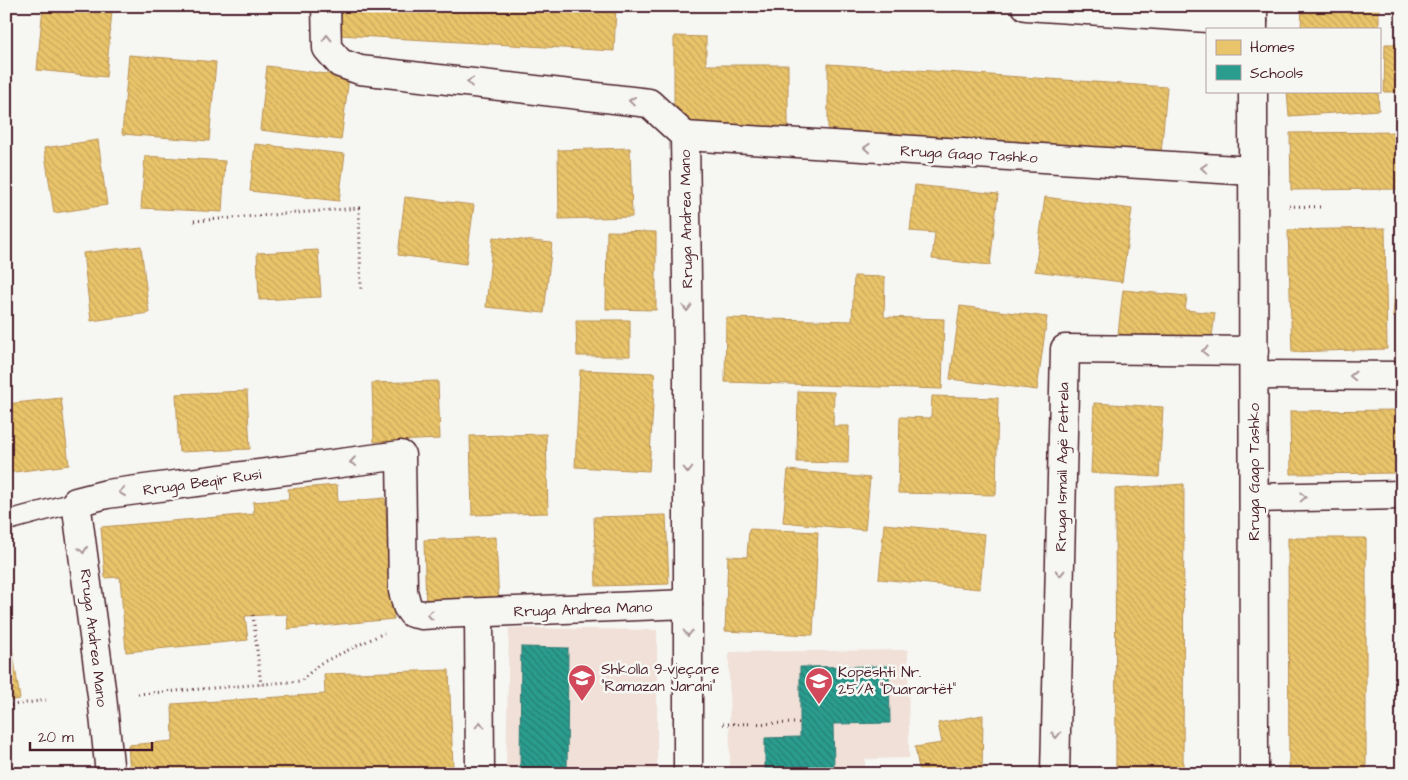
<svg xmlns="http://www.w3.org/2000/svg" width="1408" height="780" font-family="'Architects Daughter',sans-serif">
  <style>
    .built { fill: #f0e0d7 }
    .homes { fill: url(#homes-back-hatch); stroke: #b99257 }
    .schools { fill: url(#schools-back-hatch); stroke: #347771 }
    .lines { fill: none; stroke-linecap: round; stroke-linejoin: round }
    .service-casing { stroke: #4a1f2b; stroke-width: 22 }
    .minor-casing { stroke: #4a1f2b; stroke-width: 31 }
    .tertiary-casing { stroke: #4a1f2b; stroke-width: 31 }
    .path { stroke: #4a1f2b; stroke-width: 3; stroke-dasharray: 1 4; stroke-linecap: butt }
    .service { stroke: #f6f6f2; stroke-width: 19 }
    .minor { stroke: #f6f6f2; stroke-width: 28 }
    .tertiary { stroke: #f6f6f2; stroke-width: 28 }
    .oneway { stroke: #a99598 }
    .labels { text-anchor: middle; stroke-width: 5; stroke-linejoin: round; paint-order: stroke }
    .street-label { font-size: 15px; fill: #4a1f2b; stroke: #f6f6f2 }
    .poi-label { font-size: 15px; fill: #4a1f2b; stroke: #f6f6f2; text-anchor: start }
  </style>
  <defs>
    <pattern id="homes-back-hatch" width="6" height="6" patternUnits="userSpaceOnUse" patternTransform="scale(1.25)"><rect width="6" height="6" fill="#e9c46a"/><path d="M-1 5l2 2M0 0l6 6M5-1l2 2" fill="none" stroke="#c9a85c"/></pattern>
    <pattern id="schools-back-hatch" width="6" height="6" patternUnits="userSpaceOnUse" patternTransform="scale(1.25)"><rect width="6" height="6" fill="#2a9d8f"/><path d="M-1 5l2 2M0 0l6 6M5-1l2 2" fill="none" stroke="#267f75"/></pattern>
  </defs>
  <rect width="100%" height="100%" fill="#f6f6f2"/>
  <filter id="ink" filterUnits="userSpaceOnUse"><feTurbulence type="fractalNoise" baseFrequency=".02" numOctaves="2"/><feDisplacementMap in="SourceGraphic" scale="10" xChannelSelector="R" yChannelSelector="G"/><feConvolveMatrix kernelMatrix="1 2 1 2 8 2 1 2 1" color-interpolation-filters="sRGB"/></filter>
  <g filter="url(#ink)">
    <g class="built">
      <path d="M509,628l148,2v144h-151z"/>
      <path d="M908,650l1,108 -44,1v15h-135l-1,-122z"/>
    </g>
    <g class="homes">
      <path d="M43,6l69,5 -6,66 -69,-7z"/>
      <path d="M342,6h274l-2,45 -274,-16z"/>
      <path d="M1302,6h77v23h-78z"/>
      <path d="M674,36l32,1v28h82v67h-114z"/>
      <path d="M1385,44h17v48h-18z"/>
      <path d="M129,55l87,7 -7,79 -87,-7z"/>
      <path d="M828,64l339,23 -6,67 -333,-18z"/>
      <path d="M267,66l82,11 -8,63 -81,-10z"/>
      <path d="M1287,91h91l1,19 -90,6z"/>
      <path d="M1402,132v57l-111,1 -1,-57z"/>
      <path d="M98,140l9,65 -53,8 -10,-65z"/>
      <path d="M255,144l90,10 -6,47 -89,-10z"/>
      <path d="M630,148l2,69 -73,2 -1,-69z"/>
      <path d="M145,156l80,5 -3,51 -81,-4z"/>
      <path d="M915,185l83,9 -8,71 -58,-6 3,-26 -25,-2z"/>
      <path d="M405,197l69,8 -8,59 -68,-9z"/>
      <path d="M1045,197l87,12 -10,73 -87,-11z"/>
      <path d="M1385,228l2,121 -95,3 -4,-122z"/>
      <path d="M607,231l49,1v78l-50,-1z"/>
      <path d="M493,237l59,6 -8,70 -58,-6z"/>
      <path d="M141,246l8,67 -58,8 -8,-68z"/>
      <path d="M318,250l3,47 -62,3 -2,-47z"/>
      <path d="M1397,262h5v56l-9,-1z"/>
      <path d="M854,276l31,1 -1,40 60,2 -2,70 -217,-7 1,-64 126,3z"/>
      <path d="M1123,290l64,6 -2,14 30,3 -4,31 -93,-10z"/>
      <path d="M960,306l87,11 -10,73 -87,-11z"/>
      <path d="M576,320h54v36h-53z"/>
      <path d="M580,370l75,3 -6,98 -74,-4z"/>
      <path d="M438,381l2,58 -66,3 -2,-59z"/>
      <path d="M247,391l3,58 -71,3 -3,-58z"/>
      <path d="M798,391l36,1 -1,34h16l-1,37 -51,-1z"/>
      <path d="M932,396l66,2 -2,97 -98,-2 2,-76 31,1z"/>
      <path d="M61,398l8,67 -63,8v-69z"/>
      <path d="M1094,403l69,4 -4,70 -68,-4z"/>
      <path d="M1402,410v63l-111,1 -1,-63z"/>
      <path d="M546,434l2,79 -76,2 -2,-79z"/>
      <path d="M788,470l82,8 -5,52 -82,-8z"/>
      <path d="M1184,484l-1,290h-67l-1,-285z"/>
      <path d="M337,485l1,17 47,-4 9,121 -106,10 -1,-15 -42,2 3,24 -122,12 -6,-75 -15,1 -4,-51 153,-13 -1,-12 36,-3 -1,-10z"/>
      <path d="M666,515l3,69 -73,2 -2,-69z"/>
      <path d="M884,524l101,10 -5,55 -101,-10z"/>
      <path d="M749,529l69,3 -5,103 -88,-4 3,-75 19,1z"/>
      <path d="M496,537l3,70 -73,2 -2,-69z"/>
      <path d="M1288,538h78v236h-77z"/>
      <path d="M6,609l14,90 -14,2z"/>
      <path d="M449,670l4,98 -3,6h-320l-2,-29 45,-4 -1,-37 153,-10 -1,-20z"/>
      <path d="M983,715l-1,59h-62l-5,-27 27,-4 -4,-20z"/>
    </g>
    <g class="schools">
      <path d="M521,647l47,1 -1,126h-47z"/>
      <path d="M889,666l1,57 -57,1 1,43h-14v7h-55v-36l35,-1v-70z"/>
    </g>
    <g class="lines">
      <g class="service-casing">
        <path id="service" d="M6,521l70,-19"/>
      </g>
      <g class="minor-casing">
        <g id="minor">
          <path d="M326,6l1,42 13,15 20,7 289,33 36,33 3,217v421"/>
          <path d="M1026,6l227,15"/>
          <path d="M685,136l568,35"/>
          <path d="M1254,375l148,1"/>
          <path d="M1254,498l148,-3"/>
          <path d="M479,613l1,161"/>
          <path d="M110,774l-8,-78 -26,-194 31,-8 294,-39 2,136 4,15 5,7 10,2 16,-1 250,-10"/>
          <path d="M1055,774l10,-425 189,2"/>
        </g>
      </g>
      <g class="tertiary-casing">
        <g id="tertiary">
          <path d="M1253,6v23"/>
          <path d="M1253,91l1,683"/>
        </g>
      </g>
      <g class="path">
        <path d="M1289,206l32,1"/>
        <path d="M194,221l165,-13 2,82"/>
        <path d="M253,615l8,70"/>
        <path d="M138,694l163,-13 18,-17 65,-31"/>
        <path d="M6,706l40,-6"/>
        <path d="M723,724l77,-1"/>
      </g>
      <use href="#service" class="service"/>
      <use href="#minor" class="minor"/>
      <use href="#tertiary" class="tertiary"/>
    </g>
    <defs><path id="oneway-chevron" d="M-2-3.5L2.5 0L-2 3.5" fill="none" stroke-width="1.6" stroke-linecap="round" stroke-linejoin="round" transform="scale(1.25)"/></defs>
    <g class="oneway">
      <use href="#oneway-chevron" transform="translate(327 38) rotate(-91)"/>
      <use href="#oneway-chevron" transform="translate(470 82) rotate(-173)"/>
      <use href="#oneway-chevron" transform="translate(632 101) rotate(-173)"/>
      <use href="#oneway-chevron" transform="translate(867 148) rotate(-177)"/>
      <use href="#oneway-chevron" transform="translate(1204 168) rotate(-177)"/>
      <use href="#oneway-chevron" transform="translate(687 308) rotate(89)"/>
      <use href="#oneway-chevron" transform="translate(1205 351) rotate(-179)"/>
      <use href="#oneway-chevron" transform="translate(1353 376) rotate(-179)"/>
      <use href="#oneway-chevron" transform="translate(353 462) rotate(172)"/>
      <use href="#oneway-chevron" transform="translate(688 470) rotate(90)"/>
      <use href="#oneway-chevron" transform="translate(122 492) rotate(173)"/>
      <use href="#oneway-chevron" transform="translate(1303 497) rotate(-1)"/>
      <use href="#oneway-chevron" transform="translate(83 550) rotate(82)"/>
      <use href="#oneway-chevron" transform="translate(1060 573) rotate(91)"/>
      <use href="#oneway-chevron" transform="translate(430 615) rotate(179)"/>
      <use href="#oneway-chevron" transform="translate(688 633) rotate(90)"/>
      <use href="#oneway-chevron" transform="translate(480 725) rotate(-90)"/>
      <use href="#oneway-chevron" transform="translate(1056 735) rotate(91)"/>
    </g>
  </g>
  <defs>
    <g id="school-pin" transform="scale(1.4375)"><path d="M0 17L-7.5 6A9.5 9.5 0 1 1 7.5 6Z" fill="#d1495b" stroke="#f6f6f2"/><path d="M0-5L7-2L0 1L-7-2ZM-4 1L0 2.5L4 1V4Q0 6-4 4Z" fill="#fff"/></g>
  </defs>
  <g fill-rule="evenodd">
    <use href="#school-pin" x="582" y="678"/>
    <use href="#school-pin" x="819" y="681"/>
  </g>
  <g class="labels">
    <g class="street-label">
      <text transform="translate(969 154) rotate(3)" y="5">Rruga Gaqo Tashko</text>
      <text transform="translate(686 219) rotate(-91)" y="5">Rruga Andrea Mano</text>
      <text transform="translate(1062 467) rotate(-89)" y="5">Rruga Ismail Agë Petrela</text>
      <text transform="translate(1254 472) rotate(-90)" y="5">Rruga Gaqo Tashko</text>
      <text transform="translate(202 482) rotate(-8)" y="5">Rruga Beqir Rusi</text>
      <text transform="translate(583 609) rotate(-2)" y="5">Rruga Andrea Mano</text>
      <text transform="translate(94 638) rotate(83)" y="5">Rruga Andrea Mano</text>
    </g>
    <g class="poi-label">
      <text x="601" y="674">Shkolla 9-vjeçare<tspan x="601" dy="17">"Ramazan Jarani"</tspan></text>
      <text x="838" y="677">Kopështi Nr.<tspan x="838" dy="17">25/A "Duarartët"</tspan></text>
    </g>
  </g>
  <rect width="1408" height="780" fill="none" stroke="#f6f6f2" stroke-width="25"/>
  <rect x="12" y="12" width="1383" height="755" fill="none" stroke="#4a1f2b" stroke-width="2" filter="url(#ink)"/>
  <rect x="1206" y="28" width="175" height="65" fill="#f6f6f2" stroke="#b1a0a2"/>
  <rect x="1216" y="40" width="25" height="15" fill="#e9c46a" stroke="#b1a0a2"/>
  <text x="1250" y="52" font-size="15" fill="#4a1f2b">Homes</text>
  <rect x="1216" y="65" width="25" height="15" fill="#2a9d8f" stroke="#b1a0a2"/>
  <text x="1250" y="78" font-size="15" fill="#4a1f2b">Schools</text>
  <path d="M30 742v8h122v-8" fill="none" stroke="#4a1f2b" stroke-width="2.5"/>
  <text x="38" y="742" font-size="15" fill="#4a1f2b" stroke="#f6f6f2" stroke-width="4" paint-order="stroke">20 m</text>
</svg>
